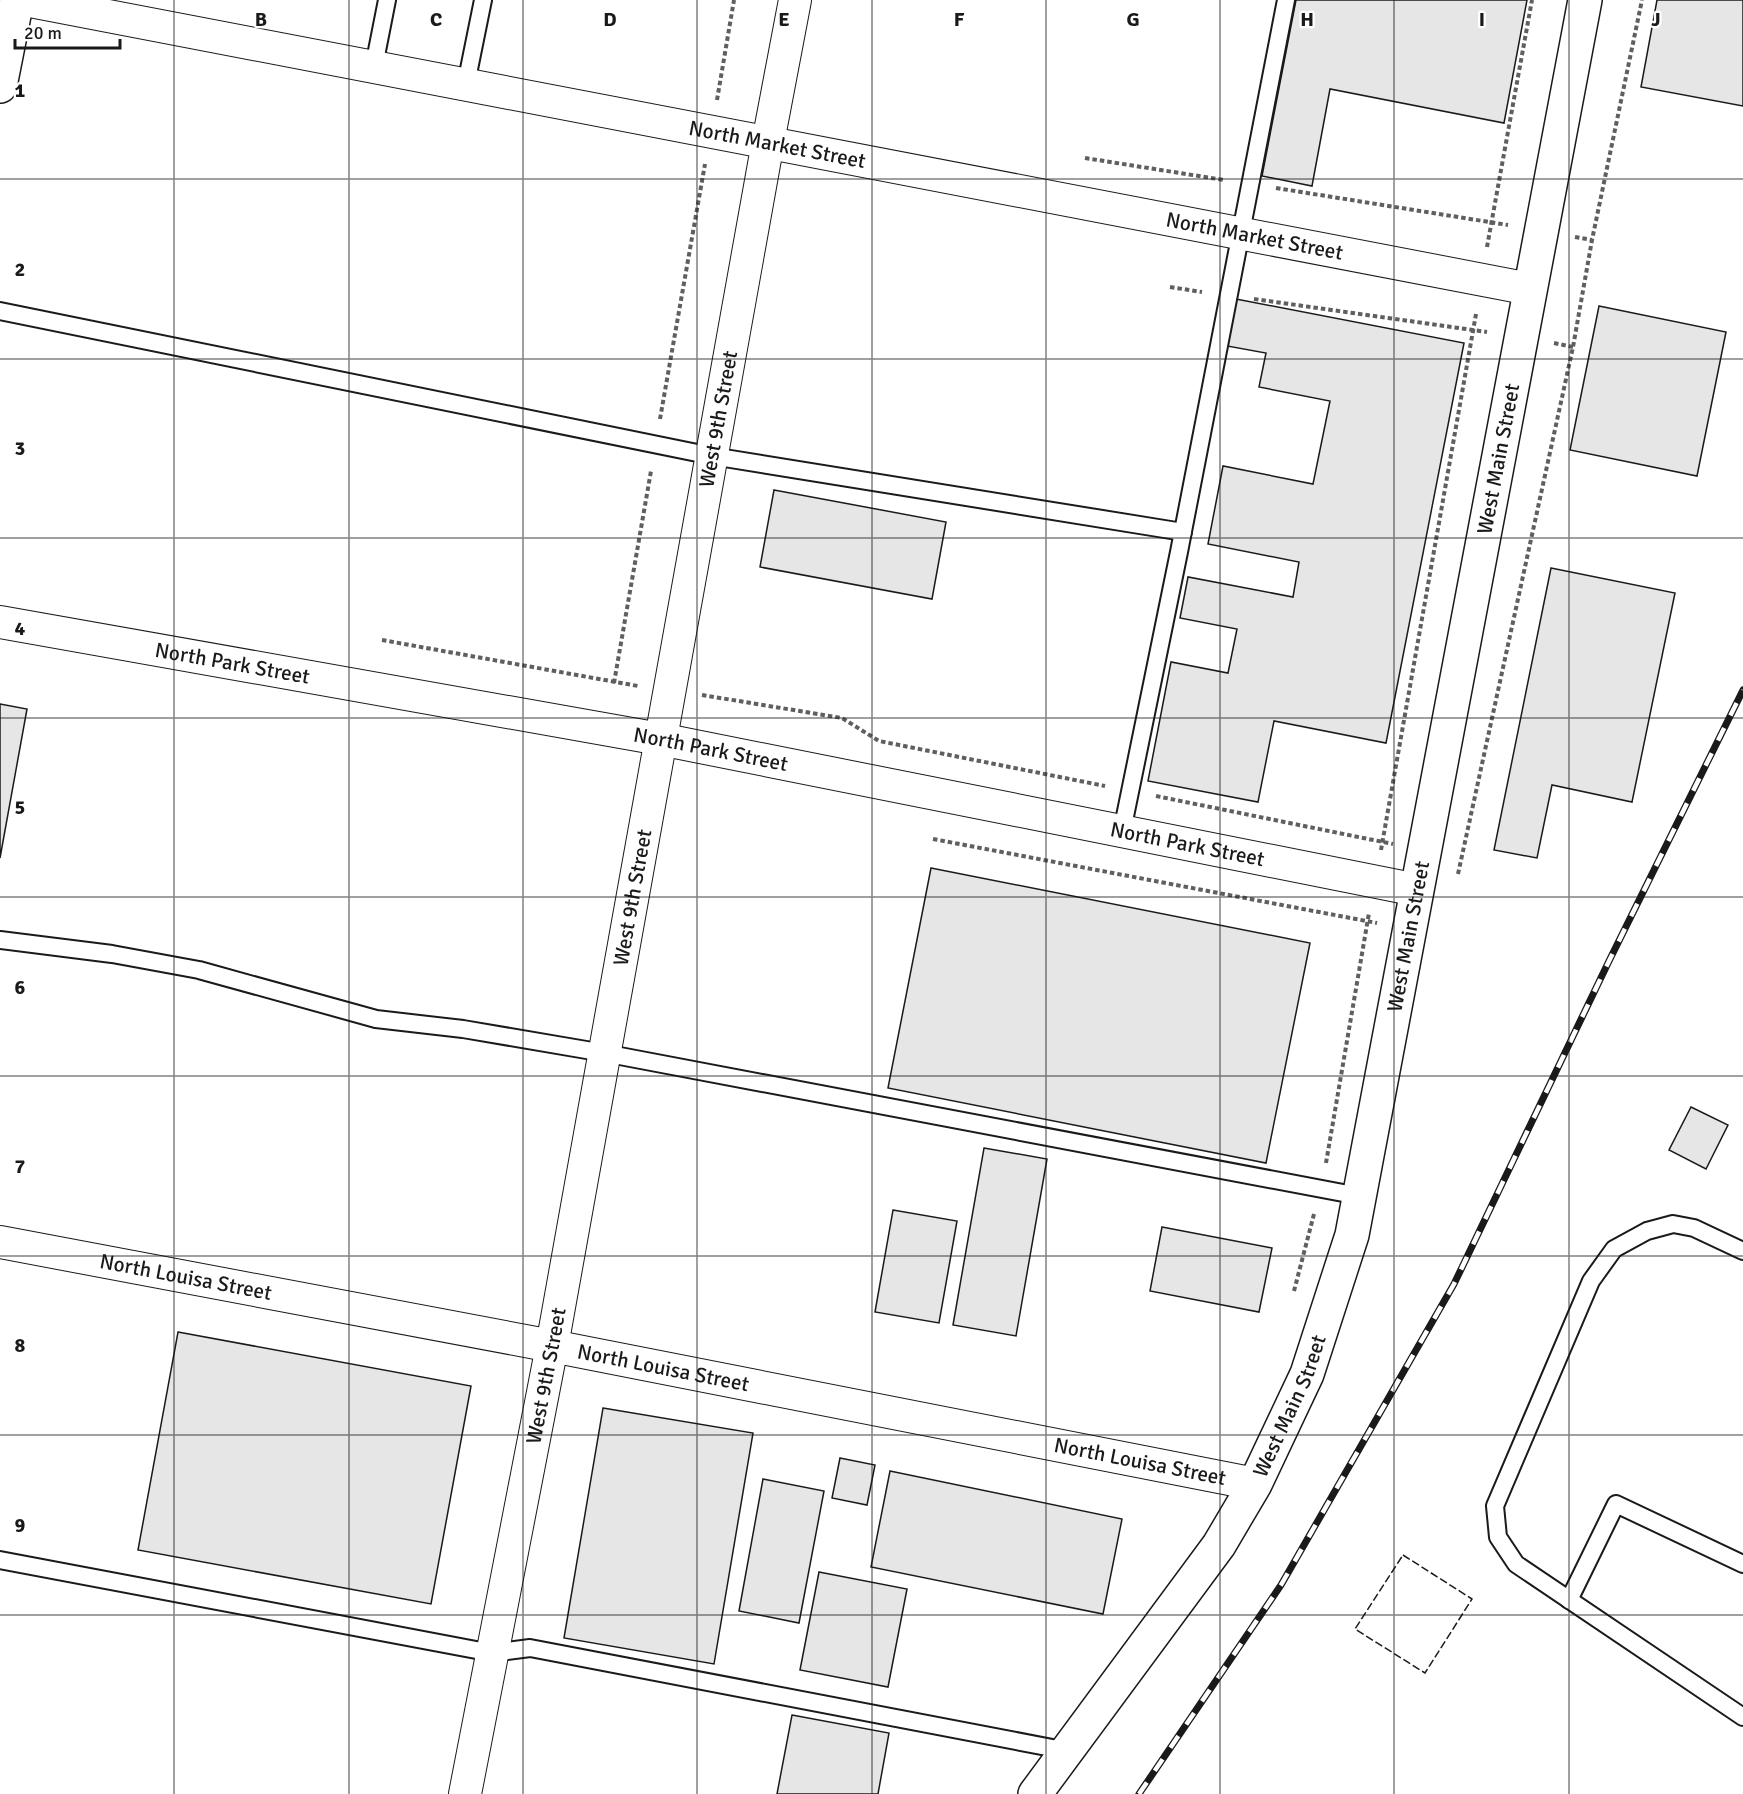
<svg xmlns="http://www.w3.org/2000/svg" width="1743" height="1794" font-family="Signika,sans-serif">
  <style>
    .building { fill: #e6e6e6; stroke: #1a1a1a; stroke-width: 1.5 }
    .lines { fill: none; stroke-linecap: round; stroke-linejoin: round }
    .service-casing { stroke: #1a1a1a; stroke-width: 20 }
    .minor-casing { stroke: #1a1a1a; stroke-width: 34 }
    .tertiary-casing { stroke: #1a1a1a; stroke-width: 36 }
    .path { stroke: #5f5f5f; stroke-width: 4; stroke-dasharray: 4.5 3; stroke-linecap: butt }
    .service { stroke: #fff; stroke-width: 16 }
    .minor { stroke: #fff; stroke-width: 32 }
    .tertiary { stroke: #fff; stroke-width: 33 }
    .rail-casing { stroke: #1a1a1a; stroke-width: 7 }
    .rail { stroke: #fff; stroke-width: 4.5; stroke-dasharray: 14; stroke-linecap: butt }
    .fence { stroke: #1a1a1a; stroke-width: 1.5; stroke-dasharray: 8 3; stroke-linecap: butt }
    .grid { fill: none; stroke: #1a1a1a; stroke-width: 1.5; stroke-opacity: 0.55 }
    .labels { text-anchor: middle; stroke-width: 4.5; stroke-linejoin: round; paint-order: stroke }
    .street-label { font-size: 21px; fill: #1a1a1a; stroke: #fff }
    .grid-label { font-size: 20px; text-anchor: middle; font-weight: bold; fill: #1a1a1a; stroke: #fff; stroke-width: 4.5; stroke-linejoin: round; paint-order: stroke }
  </style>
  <rect width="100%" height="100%" fill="#fff"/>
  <g class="building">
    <path d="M1296,0h231l-23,123 -174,-34 -18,97 -50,-10z"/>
    <path d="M1657,0h86v106l-102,-19z"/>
    <path d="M1236,299l228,44 -78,400 -112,-22 -16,81 -110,-21 23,-119 57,11 9,-44 -57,-11 8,-41 105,20 6,-35 -91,-18 15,-78 90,18 17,-83 -71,-14 7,-34 -39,-7z"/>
    <path d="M1599,306l127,26 -29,144 -127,-26z"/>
    <path d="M774,490l172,32 -14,77 -172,-32z"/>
    <path d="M1551,568l124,25 -43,209 -80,-17 -15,73 -43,-8z"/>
    <path d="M0,704l27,5 -27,149z"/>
    <path d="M931,868l379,75 -44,220 -378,-75z"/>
    <path d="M1691,1107l37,18 -22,44 -37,-19z"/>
    <path d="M984,1148l63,11 -31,177 -63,-11z"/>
    <path d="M893,1210l64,11 -18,102 -64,-11z"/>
    <path d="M1162,1227l110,21 -13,64 -109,-21z"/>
    <path d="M178,1332l293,54 -40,218 -293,-54z"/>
    <path d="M603,1408l150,25 -39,231 -150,-26z"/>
    <path d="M840,1458l35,7 -8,40 -35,-7z"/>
    <path d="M890,1471l232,48 -19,95 -232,-47z"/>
    <path d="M763,1479l61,12 -25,132 -60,-12z"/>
    <path d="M819,1572l88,17 -19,98 -88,-17z"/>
    <path d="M792,1715l97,18 -11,61h-101z"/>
  </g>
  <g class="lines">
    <g class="service-casing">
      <g id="service">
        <path d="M374,66l13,-66"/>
        <path d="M466,84l17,-84"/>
        <path d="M0,311l712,145 471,76"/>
        <path d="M1122,831l57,-279 107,-552"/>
        <path d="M0,940l112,14 87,16 177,49 87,10 141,24 755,143"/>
        <path d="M1743,1251l-49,-23 -21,-4 -26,7 -33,18 -23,32 -96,225 3,31 18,27 227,153"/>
        <path d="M0,1560l492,93 38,-5 538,103"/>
        <path d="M1569,1600l47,-96 127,60"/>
      </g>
    </g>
    <g class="minor-casing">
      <g id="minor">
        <path id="s1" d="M25,0l1505,289"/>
        <path id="s2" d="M0,622l660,117 757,151"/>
        <path id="s3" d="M0,1242l552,104 703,138"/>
        <path id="s4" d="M465,1794l87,-448 216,-1204 27,-142"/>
      </g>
    </g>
    <g class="tertiary-casing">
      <g id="tertiary">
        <path d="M0,86l17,-86"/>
        <path id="s5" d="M1035,1794l184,-249 36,-61 52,-110 45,-139 13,-69 220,-1166"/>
      </g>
    </g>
    <g class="path">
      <path d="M717,100l17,-100"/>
      <path d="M1085,158l139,22"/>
      <path d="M1276,188l232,37"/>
      <path d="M1575,237l17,3"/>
      <path d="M1487,247l45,-247"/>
      <path d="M1170,287l32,5"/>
      <path d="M1254,299l233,33"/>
      <path d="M1554,343l19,4"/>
      <path d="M660,419l45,-255"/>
      <path d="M382,640l256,46"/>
      <path d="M614,683l37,-212"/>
      <path d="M702,695l140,23 37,23 226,45"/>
      <path d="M1156,796l237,48"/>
      <path d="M933,839l444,84"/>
      <path d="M1381,850l95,-536"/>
      <path d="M1458,874l115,-527 19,-107 50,-240"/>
      <path d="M1326,1163l43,-250"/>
      <path d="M1294,1291l20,-77"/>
    </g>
    <use href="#service" class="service"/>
    <use href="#minor" class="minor"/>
    <use href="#tertiary" class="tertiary"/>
    <g class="rail-casing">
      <path id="rail" d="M1139,1794l142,-209 173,-301 155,-323 134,-271"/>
    </g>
    <use href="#rail" class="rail"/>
    <path class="fence" d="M1403,1555l69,44 -47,74 -70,-44z"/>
  </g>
  <path class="grid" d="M174,0v1794M349,0v1794M523,0v1794M697,0v1794M872,0v1794M1046,0v1794M1220,0v1794M1394,0v1794M1569,0v1794M0,179h1743M0,359h1743M0,538h1743M0,718h1743M0,897h1743M0,1076h1743M0,1256h1743M0,1435h1743M0,1615h1743"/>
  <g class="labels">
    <g class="street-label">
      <text dy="7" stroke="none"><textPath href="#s1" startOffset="766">North Market Street</textPath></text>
      <text dy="7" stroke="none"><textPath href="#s1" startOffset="1252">North Market Street</textPath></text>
      <text dy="7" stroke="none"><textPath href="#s4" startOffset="1398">West 9th Street</textPath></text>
      <text dy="7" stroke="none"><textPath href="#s5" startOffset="1438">West Main Street</textPath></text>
      <text dy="7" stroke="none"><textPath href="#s2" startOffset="236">North Park Street</textPath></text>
      <text dy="7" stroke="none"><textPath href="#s2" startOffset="722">North Park Street</textPath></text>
      <text dy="7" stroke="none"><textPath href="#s2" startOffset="1208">North Park Street</textPath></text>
      <text dy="7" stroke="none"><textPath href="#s4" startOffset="912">West 9th Street</textPath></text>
      <text dy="7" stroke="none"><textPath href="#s5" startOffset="952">West Main Street</textPath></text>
      <text dy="7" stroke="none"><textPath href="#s3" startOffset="189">North Louisa Street</textPath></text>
      <text dy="7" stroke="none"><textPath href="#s3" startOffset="675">North Louisa Street</textPath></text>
      <text dy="7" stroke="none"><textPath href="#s4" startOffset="426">West 9th Street</textPath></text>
      <text dy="7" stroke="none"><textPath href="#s5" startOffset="466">West Main Street</textPath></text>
      <text dy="7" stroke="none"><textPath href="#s3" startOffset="1161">North Louisa Street</textPath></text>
    </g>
  </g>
  <g class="grid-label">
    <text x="261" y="26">B</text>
    <text x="436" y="26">C</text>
    <text x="610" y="26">D</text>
    <text x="784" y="26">E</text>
    <text x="959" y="26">F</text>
    <text x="1133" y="26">G</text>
    <text x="1307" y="26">H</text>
    <text x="1482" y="26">I</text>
    <text x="1656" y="26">J</text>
    <text x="20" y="97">1</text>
    <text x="20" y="276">2</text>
    <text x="20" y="455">3</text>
    <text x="20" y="635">4</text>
    <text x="20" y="814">5</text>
    <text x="20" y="994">6</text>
    <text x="20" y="1173">7</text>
    <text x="20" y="1352">8</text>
    <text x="20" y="1532">9</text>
  </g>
  <path d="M15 39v9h105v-9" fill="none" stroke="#1a1a1a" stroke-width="3"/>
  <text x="24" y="39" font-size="18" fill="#1a1a1a" stroke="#ffffff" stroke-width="4.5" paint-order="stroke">20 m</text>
</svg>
